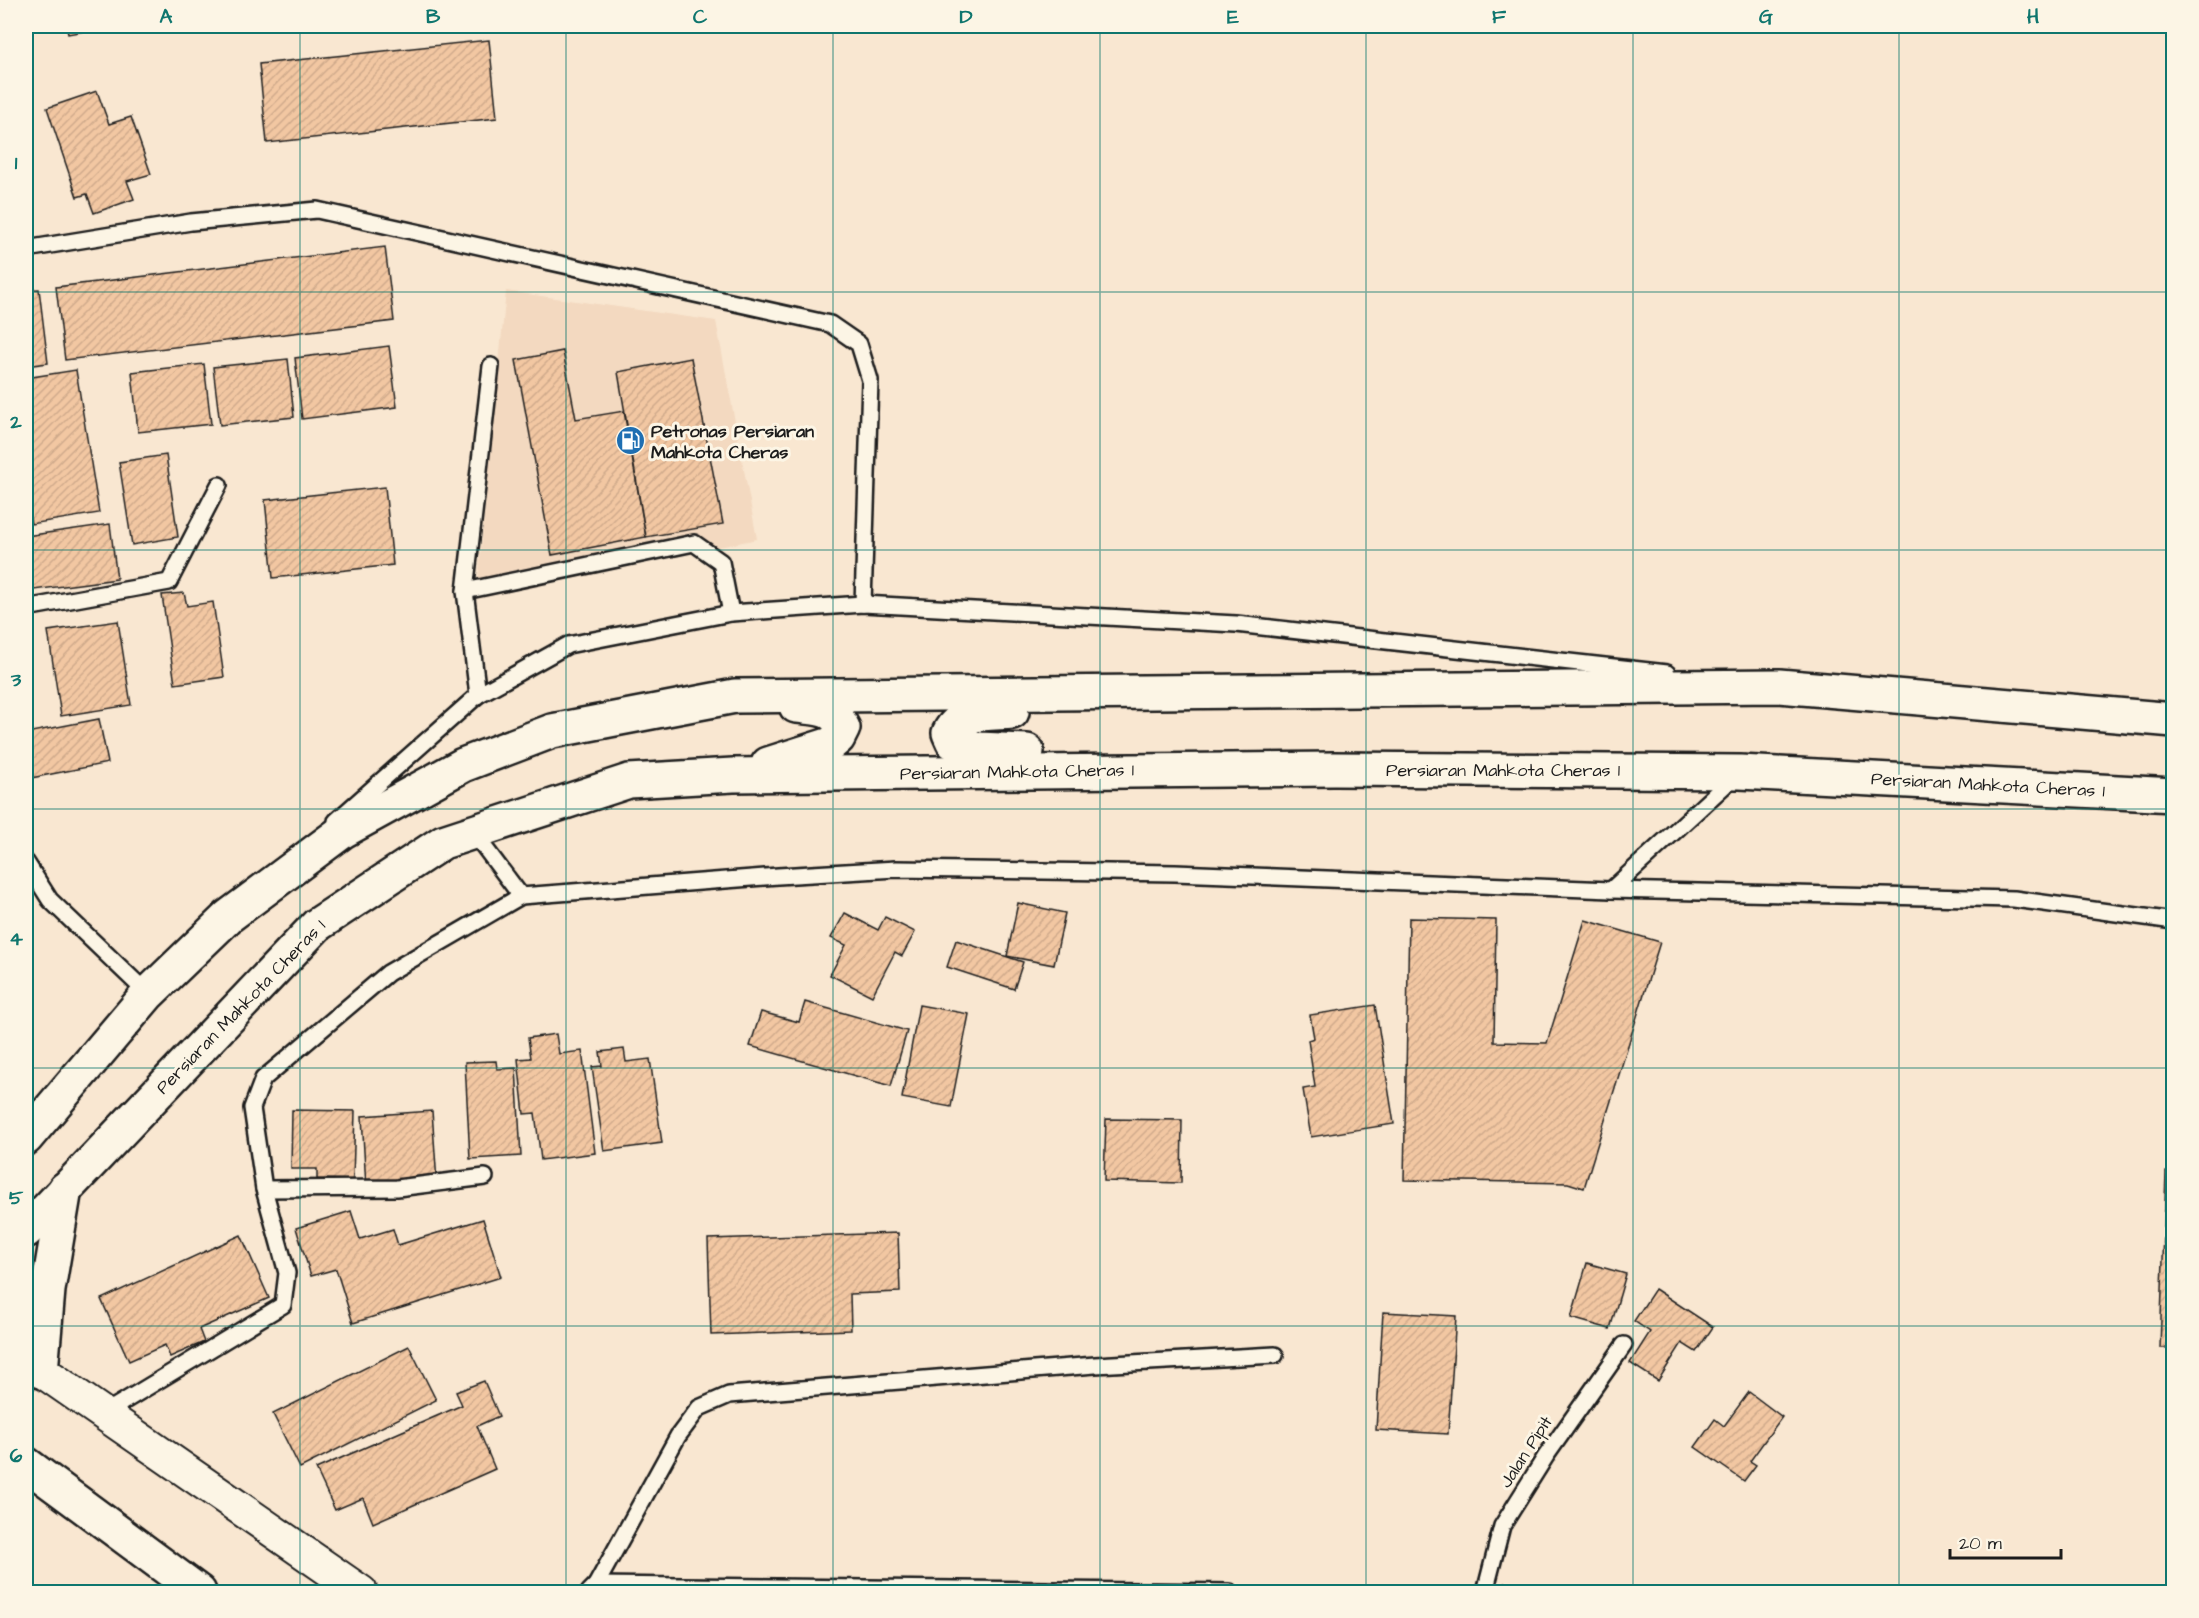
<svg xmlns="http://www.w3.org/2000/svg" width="2199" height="1618" viewBox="0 0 2199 1618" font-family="'Architects Daughter',sans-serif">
<defs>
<pattern id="building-hatch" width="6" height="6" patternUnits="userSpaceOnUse" patternTransform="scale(1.5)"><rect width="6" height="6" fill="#f2c7a2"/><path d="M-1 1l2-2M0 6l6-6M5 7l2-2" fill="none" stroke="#cfaa8b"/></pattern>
</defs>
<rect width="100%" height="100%" fill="#f9e7d1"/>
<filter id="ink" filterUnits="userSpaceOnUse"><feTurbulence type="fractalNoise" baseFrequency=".0167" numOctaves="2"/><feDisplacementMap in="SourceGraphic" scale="12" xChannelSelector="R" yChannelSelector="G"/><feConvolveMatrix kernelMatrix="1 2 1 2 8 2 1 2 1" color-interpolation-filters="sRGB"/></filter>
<g filter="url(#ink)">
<path fill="#f3d9c0" d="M506,291L716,321L757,539L476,599Z"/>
<g fill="url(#building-hatch)" stroke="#1c1c1c" stroke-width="1.5">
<path d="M66,26H113L68,34Z"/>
<path d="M489,40L497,118L267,143L259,64Z"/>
<path d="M97,91L109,124L131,117L151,174L127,181L134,199L94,213L87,194L77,197L47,108Z"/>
<path d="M385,247L394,321L65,360L56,287Z"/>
<path d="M39,289L48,363L26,366V290Z"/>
<path d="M389,346L397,407L302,419L295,358Z"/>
<path d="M563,351L576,419L624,411L646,537L552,555L516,360Z"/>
<path d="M691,358L723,524L646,537L618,372Z"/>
<path d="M288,359L294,417L220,425L213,367Z"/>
<path d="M204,364L211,424L138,432L132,372Z"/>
<path d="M76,370L99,513L31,524L26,491V378Z"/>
<path d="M166,455L178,537L132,545L119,462Z"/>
<path d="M385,487L393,565L273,578L265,500Z"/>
<path d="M110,524L117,579L26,591V536Z"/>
<path d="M184,593L187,606L213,602L224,677L175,684L162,595Z"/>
<path d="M118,621L131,705L61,716L48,631Z"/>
<path d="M99,719L108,763L26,779V733Z"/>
<path d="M1018,903L1065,913L1054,965L1007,956Z"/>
<path d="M845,913L878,930L885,917L915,932L902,956L895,952L872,996L830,975L846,945L831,938Z"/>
<path d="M1409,918L1496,920L1494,1042L1547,1043L1585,920L1660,942L1584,1188L1568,1183L1404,1180Z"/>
<path d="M956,940L1023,962L1014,989L947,967Z"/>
<path d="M805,1002L907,1031L891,1086L750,1046L761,1012L799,1022Z"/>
<path d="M919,1005L969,1014L951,1107L902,1098Z"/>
<path d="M1375,1005L1394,1124L1311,1137L1303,1089L1315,1087L1308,1040L1314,1038L1310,1015Z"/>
<path d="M556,1034L559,1054L582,1051L595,1153L541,1160L535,1113L524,1114L518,1059L531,1058L528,1038Z"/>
<path d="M624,1049L626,1062L650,1059L662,1143L604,1151L592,1067L602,1066L600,1052Z"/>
<path d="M496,1061L497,1069L516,1068L521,1156L470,1159L465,1062Z"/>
<path d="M292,1110L355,1111L353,1180L317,1179V1169H291Z"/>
<path d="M432,1111L437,1182L366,1187L362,1116Z"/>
<path d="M1106,1119L1182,1120L1181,1183L1104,1181Z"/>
<path d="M2166,1172L2174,1173V1348H2160Z"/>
<path d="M351,1211L360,1239L393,1229L398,1245L483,1219L501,1277L353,1323L336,1269L311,1276L296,1228Z"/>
<path d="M898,1233L900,1292L850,1294L851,1330L711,1335L708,1239Z"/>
<path d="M241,1235L269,1298L199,1329L204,1342L170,1357L165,1345L129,1361L101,1299Z"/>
<path d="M1587,1263L1626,1274L1610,1329L1571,1318Z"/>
<path d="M1655,1289L1713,1327L1696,1352L1682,1343L1658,1381L1630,1363L1650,1332L1634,1321Z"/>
<path d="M1383,1312L1456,1316L1448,1434L1376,1430Z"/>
<path d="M409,1346L436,1400L300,1468L273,1414Z"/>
<path d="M484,1381L499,1416L477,1426L495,1469L373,1523L363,1498L335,1510L316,1469L462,1405L456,1392Z"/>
<path d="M1749,1392L1782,1417L1750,1461L1756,1465L1744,1481L1695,1447L1715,1419L1724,1426Z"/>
<path d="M1505,1583L1545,1592H1503Z"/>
</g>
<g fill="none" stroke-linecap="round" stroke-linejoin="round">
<defs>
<g id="lane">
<path d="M26,249L191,222L317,210L830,324L859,344L870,380L863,604"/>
<path d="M465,591L694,543L721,562L731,613"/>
<path d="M26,608L169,582L219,485"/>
<path d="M478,695L465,591L491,366"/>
<path d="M336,821L478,695L568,645L731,613L863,604L1236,624L1667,673"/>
<path d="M473,832L521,896"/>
<path d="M26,862L50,900L148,994"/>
<path d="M1611,890L1735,776"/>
<path d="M264,1189L397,1188L485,1177"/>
<path d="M103,1414L283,1305L287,1273L264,1189L252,1108L263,1079L388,973L521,896L778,876L896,869L1175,873L1611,890L2014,899L2174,921"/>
<path d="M596,1585L1230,1592"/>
<path d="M589,1592L596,1585L678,1436L699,1408L729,1395L1095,1365L1275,1355"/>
<path d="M1485,1592L1502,1526L1546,1456L1624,1345"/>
</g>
<path id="street" d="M26,1360L361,1592"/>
<g id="secondary">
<path d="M1012,712C991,714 960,710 949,733L953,742L978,749L1027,751"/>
<path d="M768,764L831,744L838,738L843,728C833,706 817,709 796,706"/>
<path d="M26,1138L148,994L229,916L343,831L463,765L552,731L735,696L1779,686L2174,720"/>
<path d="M26,1231L317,925L443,842L629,781L733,775L1334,769L1740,772L2174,795"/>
<path d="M41,1371L48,1290L65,1189"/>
</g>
<path id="highway" d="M26,1464L199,1592"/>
</defs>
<use href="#lane" stroke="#1c1c1c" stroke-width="20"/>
<use href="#street" stroke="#1c1c1c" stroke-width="36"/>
<use href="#secondary" stroke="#1c1c1c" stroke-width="38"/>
<use href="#highway" stroke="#1c1c1c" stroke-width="38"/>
<use href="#lane" stroke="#fcf5e5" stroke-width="15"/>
<use href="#street" stroke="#fcf5e5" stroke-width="32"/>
<use href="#secondary" stroke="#fcf5e5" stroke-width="33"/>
<use href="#highway" stroke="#fcf5e5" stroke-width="33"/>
</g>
</g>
<path fill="none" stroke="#0f766e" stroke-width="1.5" stroke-opacity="0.55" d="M300,26V1592M566,26V1592M833,26V1592M1100,26V1592M1366,26V1592M1633,26V1592M1899,26V1592M26,292H2174M26,550H2174M26,809H2174M26,1068H2174M26,1326H2174"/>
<defs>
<symbol id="fuel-disc" viewBox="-11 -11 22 22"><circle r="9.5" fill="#1f6fb2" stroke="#fcf5e5"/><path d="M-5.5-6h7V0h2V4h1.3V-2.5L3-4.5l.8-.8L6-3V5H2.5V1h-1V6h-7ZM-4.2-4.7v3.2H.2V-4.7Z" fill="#fff"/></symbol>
</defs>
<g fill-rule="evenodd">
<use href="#fuel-disc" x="614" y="424" width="33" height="33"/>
</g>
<g text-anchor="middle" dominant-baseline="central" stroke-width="6" stroke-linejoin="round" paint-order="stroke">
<g font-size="18" font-weight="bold" fill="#1c1c1c" stroke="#fcf5e5" text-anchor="start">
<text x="651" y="431">Petronas Persiaran<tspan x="651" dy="21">Mahkota Cheras</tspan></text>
</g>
<g font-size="18" fill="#1c1c1c" stroke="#fcf5e5">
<text x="1503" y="770">Persiaran Mahkota Cheras 1</text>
<text transform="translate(1017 772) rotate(-1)">Persiaran Mahkota Cheras 1</text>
<text transform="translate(1988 785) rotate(3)">Persiaran Mahkota Cheras 1</text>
<text transform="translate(241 1007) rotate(-46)">Persiaran Mahkota Cheras 1</text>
<text transform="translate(1526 1452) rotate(-57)">Jalan Pipit</text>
</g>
</g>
<rect width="2199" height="1618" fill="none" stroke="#fcf5e5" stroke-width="66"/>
<path d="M1950 1549v9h111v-9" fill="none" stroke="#1c1c1c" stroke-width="3"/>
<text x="1959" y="1549" font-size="18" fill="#1c1c1c" stroke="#fcf5e5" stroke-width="4.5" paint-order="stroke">20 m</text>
<rect x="33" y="33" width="2133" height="1552" fill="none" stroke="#0f766e" stroke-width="2"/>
<g font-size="20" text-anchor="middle" font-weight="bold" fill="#0f766e">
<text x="166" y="23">A</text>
<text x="433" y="23">B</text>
<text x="700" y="23">C</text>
<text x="966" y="23">D</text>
<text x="1233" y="23">E</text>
<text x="1499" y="23">F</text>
<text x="1766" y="23">G</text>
<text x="2033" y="23">H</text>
<text x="16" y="169">1</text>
<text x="16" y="428">2</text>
<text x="16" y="686">3</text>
<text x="16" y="945">4</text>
<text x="16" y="1204">5</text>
<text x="16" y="1462">6</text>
</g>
</svg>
